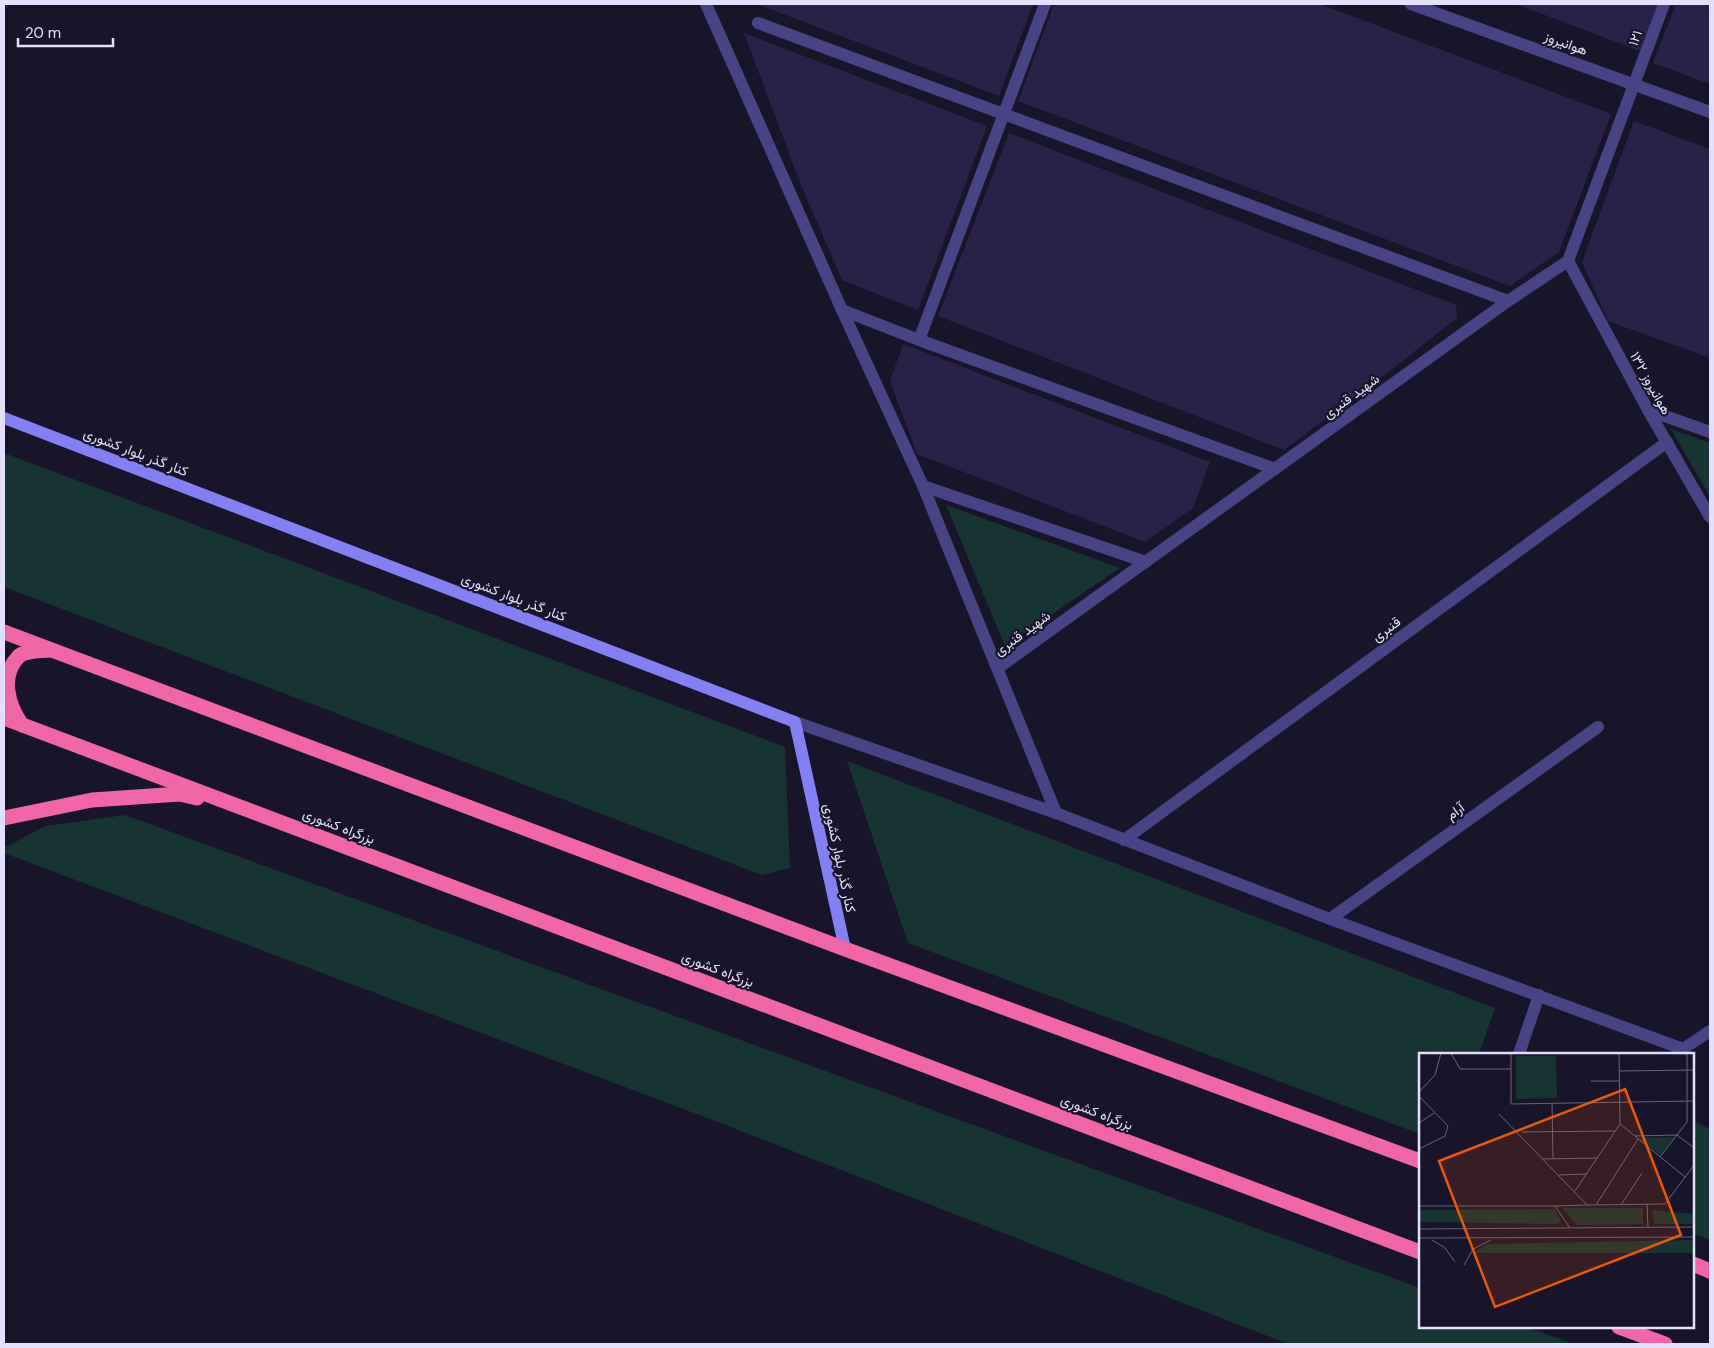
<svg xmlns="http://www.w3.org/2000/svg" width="1714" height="1348" viewBox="0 0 1714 1348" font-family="'DM Sans',Vazirmatn,sans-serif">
<rect width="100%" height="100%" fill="#181429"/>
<g fill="#173332">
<path d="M1671,429L1710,443V497Z"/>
<path d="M4,453L785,747L790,868L762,875L4,587Z"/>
<path d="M946,505L1120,568L1005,646Z"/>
<path d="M847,761L1495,1008L1479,1054H1420V1134L908,943Z"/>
<path d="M125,815L1420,1288V1327H1526L1574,1344H1288L723,1124L4,853V848L45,826Z"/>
<path d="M1693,1120L1710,1129V1240L1693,1233Z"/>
</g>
<g fill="#2a2149">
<path d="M757,4H1033L999,96Z"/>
<path d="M1054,4H1320L1611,114L1559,252L1510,286L1018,101Z"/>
<path d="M1516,4H1658L1640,51Z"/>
<path d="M1676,4H1710V84L1653,63Z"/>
<path d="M744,33L987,126L918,310L842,280L801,185Z"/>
<path d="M1634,121L1710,149V358L1608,321L1582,262Z"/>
<path d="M1009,133L1456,305L1457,318L1378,380L1284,450L938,316Z"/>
<path d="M903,344L1210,462L1193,508L1145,542L917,454L890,381Z"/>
</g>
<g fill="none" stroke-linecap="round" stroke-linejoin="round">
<g stroke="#474384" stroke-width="12">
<path d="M706,4L842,310L923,486L1056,813L1330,919L1683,1049L1710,1031"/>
<path d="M1411,4L1710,112"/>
<path d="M758,23L1508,301"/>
<path d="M1568,261L1648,410L1710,517"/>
<path d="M842,310L919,340L1275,469"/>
<path d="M919,340L1045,4"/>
<path d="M1648,410L1710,432"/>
<path d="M923,486L1146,562"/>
<path d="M998,668L1508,301L1568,261L1664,4"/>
<path d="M795,722L1056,813"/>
<path d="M1124,840L1667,442"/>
<path d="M1330,919L1598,727"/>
<path d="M1519,1054L1539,995"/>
</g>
<path stroke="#847ff3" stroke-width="12" d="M4,418L795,722L845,949"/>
<g stroke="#f066a6" stroke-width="15">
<path d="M4,632L845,949L1420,1161"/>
<path d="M4,718L1420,1252"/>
<path d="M22,725C7,704 0,675 19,656C27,650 39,651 49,650"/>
<path d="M4,818L92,800L180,794L197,798"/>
<path d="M1693,1264L1710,1271"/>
<path d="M1619,1327L1665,1344"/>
</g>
</g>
<g text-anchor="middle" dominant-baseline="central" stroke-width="4.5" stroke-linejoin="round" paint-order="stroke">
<g font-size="14" fill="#e3dffc" stroke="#181429">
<text transform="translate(1635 38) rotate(-69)">۱۲۱</text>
<text transform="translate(1566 43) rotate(20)">هوانیروز</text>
<text transform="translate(1651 383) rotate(61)">هوانیروز ۱۳۲</text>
<text transform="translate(1351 396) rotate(-36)">شهید قنبری</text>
<text transform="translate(136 452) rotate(21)">کنار گذر بلوار کشوری</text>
<text transform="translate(514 597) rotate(21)">کنار گذر بلوار کشوری</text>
<text transform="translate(1386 629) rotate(-36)">قنبری</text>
<text transform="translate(1022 633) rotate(-36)">شهید قنبری</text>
<text transform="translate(1455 811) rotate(-36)">آرام</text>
<text transform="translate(339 826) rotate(21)">بزرگراه کشوری</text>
<text transform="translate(840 858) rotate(78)">کنار گذر بلوار کشوری</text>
<text transform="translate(718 969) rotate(21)">بزرگراه کشوری</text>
<text transform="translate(1097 1112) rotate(21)">بزرگراه کشوری</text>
</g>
</g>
<g transform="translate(1419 1053)">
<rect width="275" height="275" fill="#181429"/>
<path d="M97,3H137L138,45L97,46ZM256,84L241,102L219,85ZM143,155H224V171L158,172ZM136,156L142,169L139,171L0,169V157ZM234,157L275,161V171H235ZM275,187V200H55L68,191Z" fill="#173332"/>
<path fill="none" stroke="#69657d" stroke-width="1" d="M32,0L41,16H92M92,0V51L275,48M134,0H172M200,18L275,17M172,28H200M0,39L16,22L22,0M0,43L29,73L26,83L0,96M133,50L134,106M80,61L168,152L246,151L275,112M0,70L15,60M201,71L266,124M103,79L196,78M216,83L258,82L275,95M241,104L268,69V0M124,106L178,105M140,122L167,121M156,138L201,71L200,0M228,151L229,174M177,152L219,86M202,152L223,120M0,153H136L151,175M136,153L168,152M0,176L275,174M0,185L275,184M13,187L26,195L36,209M45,212L54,196L72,187"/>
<path fill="#e8590c" fill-opacity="0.15" stroke="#e8590c" stroke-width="2.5" d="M206,36L262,182L76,254L20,108Z"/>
<rect width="275" height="275" fill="none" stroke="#e3dffc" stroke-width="2.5"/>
</g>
<rect width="1714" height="1348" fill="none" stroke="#e3dffc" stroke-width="10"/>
<path d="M18 38v8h95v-8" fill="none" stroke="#e3dffc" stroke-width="2.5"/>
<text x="25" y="38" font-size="15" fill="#e3dffc" stroke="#181429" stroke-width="4" paint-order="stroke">20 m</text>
</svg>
